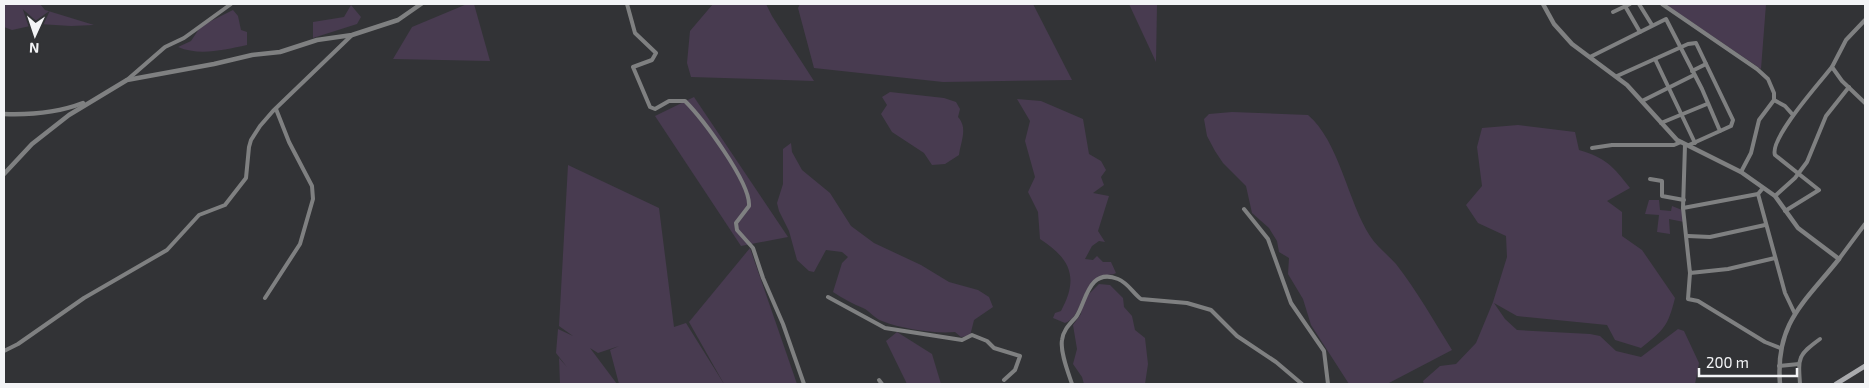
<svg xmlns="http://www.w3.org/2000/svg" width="1869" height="388" viewBox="0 0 1869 388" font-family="'Exo 2',sans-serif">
<rect width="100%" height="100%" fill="#323336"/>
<g fill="#483b50">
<path d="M4,4H40L45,10L94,25L71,26L39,24L12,30L4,27Z"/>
<path d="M467,4H474L490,61L393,59L412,27Z"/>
<path d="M713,4H766L772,16L814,81L691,77L687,63L690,31Z"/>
<path d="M800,4H1033L1072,80L943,82L814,68L798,8Z"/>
<path d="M1129,4H1157L1156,62Z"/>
<path d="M1665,4H1766L1761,69Z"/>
<path d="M351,5L361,17L357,24L313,38V22L344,17Z"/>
<path d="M233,10L238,16L241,30L247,32V45C224,50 199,56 178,47L191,41L201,26Z"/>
<path d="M890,92L944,98L956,102L960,109L958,117C968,128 961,141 959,155L945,164L932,165L924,153L892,132L881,114L887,105L882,97Z"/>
<path d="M694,97L788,237L741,246L655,116Z"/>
<path d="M1017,99L1041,101L1083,119L1089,154L1101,161L1106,170L1101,177L1104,185L1093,193L1109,196L1098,231L1105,242L1099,241L1092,246L1085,259L1093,260L1097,256L1103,262H1111L1116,273C1111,276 1103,274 1097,278C1080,290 1082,317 1065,323L1053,318L1055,313L1061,311C1079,278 1071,259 1040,239L1038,212L1028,192L1035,177L1025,141L1030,121Z"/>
<path d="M1232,112L1308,115C1339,141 1348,202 1370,236C1377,247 1388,255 1396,264C1417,291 1434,321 1452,350L1387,384H1349L1311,325L1303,299L1288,274L1289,258L1279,252L1277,241L1269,228L1252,213L1246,186L1223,163L1215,151L1207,136L1204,119L1209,114Z"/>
<path d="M1518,125L1575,132L1579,150C1606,158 1613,166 1630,188L1607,201L1622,212V236L1642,250L1675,298C1668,326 1664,330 1641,348L1615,340L1607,325L1517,316L1494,303L1505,319L1517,330L1590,334L1600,336L1616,351L1641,357L1678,329L1684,331L1699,363L1695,384H1424L1423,381L1440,366L1456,364L1476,343L1493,302L1507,257L1506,236L1478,223L1466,205L1482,186L1477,147L1482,128Z"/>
<path d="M791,143L792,152L802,170L830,193L851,226L874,243L921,265L949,282L978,290L989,297L993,307L974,320L970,336L961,337L955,332C935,334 902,329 882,321C875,319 870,311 863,308C853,304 842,298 833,292L842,263L848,257L842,252L826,250L814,272L809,271L797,260L789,231L779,211L777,203L783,184V149Z"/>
<path d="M568,165L659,208L674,327L686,323L724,384H619L610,350L619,346L598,353L590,348L617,384H560L559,358L567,367L556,353L558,329L573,336L559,326Z"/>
<path d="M1649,200H1659L1660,210L1671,211L1672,206L1682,210L1684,222L1669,219L1670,234L1657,232L1659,215L1645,214Z"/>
<path d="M750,248L797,384H724L689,322Z"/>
<path d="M1099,284L1110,285L1123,298L1124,307L1132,316L1135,330L1145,338L1148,364L1145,384H1084L1082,377L1073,364L1077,349L1073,325L1081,314L1082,301Z"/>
<path d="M897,332L932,354L941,384H907L886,341Z"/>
</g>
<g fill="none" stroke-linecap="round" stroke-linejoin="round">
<g stroke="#7f8081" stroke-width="4">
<path d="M627,4L635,33L656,53L652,60L633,67L650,107L655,109L669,101H685C702,118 751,183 749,206L736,223L737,230L753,248L763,278L783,324L804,384"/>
<path d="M1639,4L1652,25"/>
<path d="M1662,4L1757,69L1768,79L1774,93V100L1759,120L1751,153L1741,172"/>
<path d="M1625,6L1640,32"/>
<path d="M1613,12L1630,4"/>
<path d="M1865,20L1846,40L1832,67L1842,81L1865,103"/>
<path d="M1590,57L1666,19L1702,89L1720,131L1689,145"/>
<path d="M1655,59L1695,143"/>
<path d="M1692,71L1706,64"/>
<path d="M1617,76L1688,44L1696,43L1733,120L1731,126L1720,131"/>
<path d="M127,80L165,47L184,38L231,4"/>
<path d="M1774,100L1785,106L1793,115"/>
<path d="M1642,101L1694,75"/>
<path d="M1661,123L1707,104"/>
<path d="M1685,145L1683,208L1690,273L1728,269L1775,258"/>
<path d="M1592,148L1612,145H1674L1681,142"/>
<path d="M1650,179L1662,181V196L1684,200"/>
<path d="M1758,194L1785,293L1795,314"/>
<path d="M1775,196L1795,178L1807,162L1826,116L1849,87"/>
<path d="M1683,208L1758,194L1763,188"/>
<path d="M1244,209L1268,239L1291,303L1324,351L1328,384"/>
<path d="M1785,211L1819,190L1775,155C1769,139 1820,82 1832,67"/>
<path d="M1688,236L1710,237L1765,225"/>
<path d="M1839,259L1865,224"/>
<path d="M1690,273L1688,299L1698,301L1765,342L1780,348"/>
<path d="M828,297L885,328L962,340L972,335L987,341L994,348L1020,356L1015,370L1004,380"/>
<path d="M265,298L300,244L313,199L312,186L289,142L276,109"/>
<path d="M4,351L18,344L84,298L167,250L199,215L225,205L246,178L249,147L251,140L260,126L273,111L352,35"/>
<path d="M1779,366L1799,364"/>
<path d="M879,380L882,384"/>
<path d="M1072,384C1068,372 1060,352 1062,340C1063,330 1070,324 1076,317C1086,303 1088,267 1118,279C1128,283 1133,293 1141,299L1187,303L1211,310L1237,336L1276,362L1302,384"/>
<path d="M1800,384C1798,357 1798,355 1820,339"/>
</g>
<g stroke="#7f8081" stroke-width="4.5">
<path d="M1543,4L1554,24L1572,44L1627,85L1677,140L1741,172L1775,196L1798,228L1839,259C1804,303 1775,323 1780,384"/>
<path d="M4,114C32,115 57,113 83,103"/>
<path d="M4,174L32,144L69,115L127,80L214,64L252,55L280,52L317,40L352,35L398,20L421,4"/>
</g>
<path stroke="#aaabae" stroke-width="5" d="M1836,384L1865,366"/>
</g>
<rect width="1869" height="388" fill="none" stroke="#f3f4f6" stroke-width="10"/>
<g transform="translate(35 35) rotate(183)" stroke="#323336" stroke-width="4" paint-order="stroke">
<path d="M0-4L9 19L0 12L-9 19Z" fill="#f3f4f6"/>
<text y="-8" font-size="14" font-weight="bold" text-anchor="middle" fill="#f3f4f6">N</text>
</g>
<path d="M1699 368v8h98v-8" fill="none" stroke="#f3f4f6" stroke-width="2.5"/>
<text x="1706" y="368" font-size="15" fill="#f3f4f6" stroke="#323336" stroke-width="4" paint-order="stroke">200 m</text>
</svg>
